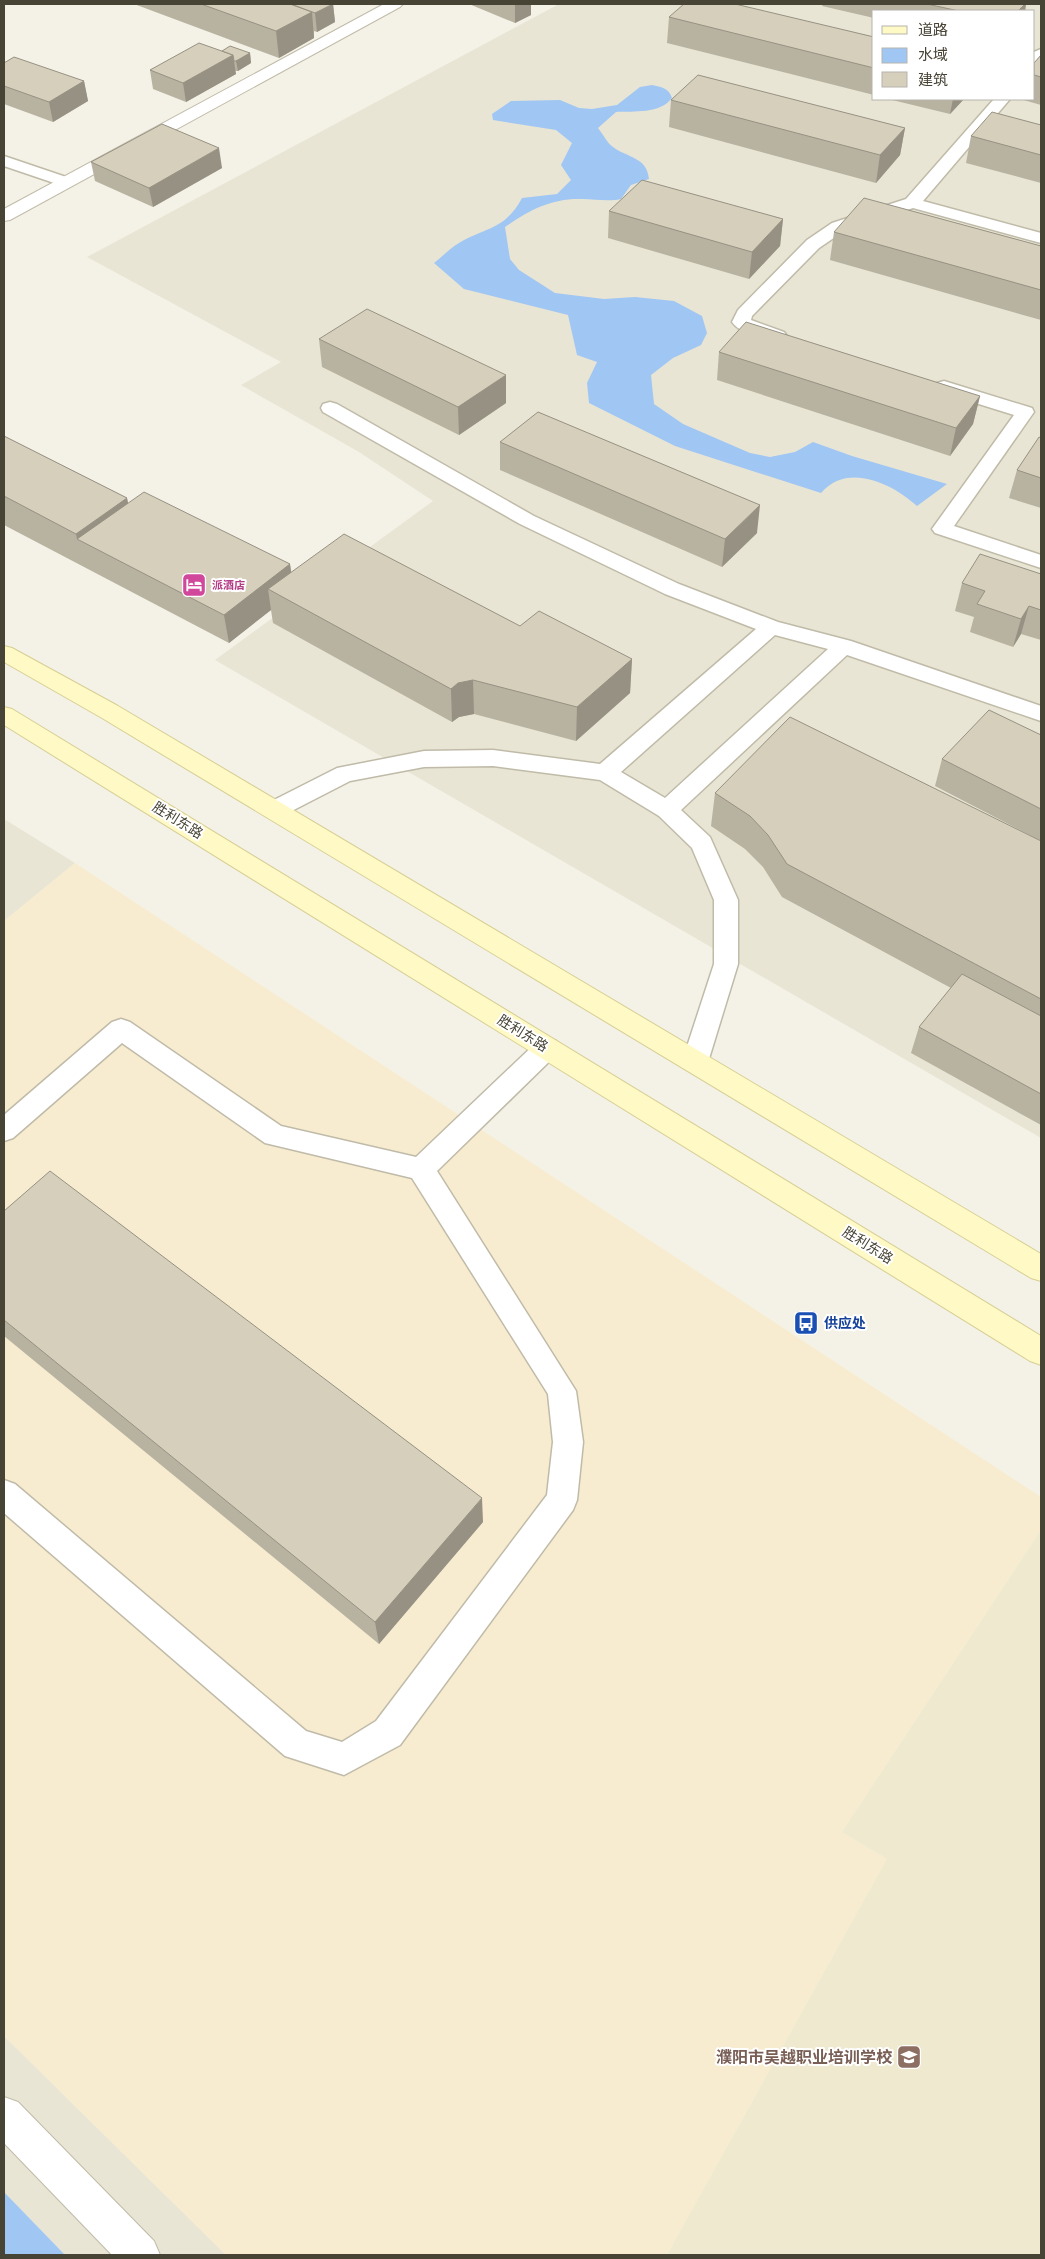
<svg xmlns="http://www.w3.org/2000/svg" width="1045" height="2259" viewBox="0 0 1045 2259" font-family="'DM Sans','Noto Sans SC',sans-serif">
<rect width="100%" height="100%" fill="#f4f2e6"/>
<g fill="#e8e5d4" fill-rule="evenodd">
<path d="M559,4H1041V1138L215,660L433,501L359,452L241,385L281,362L87,257ZM874,11H1034V99H874Z"/>
<path d="M4,819L75,863L4,921Z"/>
<path d="M4,2036L226,2255H65L4,2192Z"/>
</g>
<path fill="#f7ecd0" d="M75,863L1041,1497V1530L842,1832L887,1859L667,2255H226L4,2036V921Z"/>
<path fill="#eee9cf" d="M1041,1530V2255H667L887,1859L842,1832Z"/>
<g fill="#a0c6f4">
<path d="M652,85C661,87 669,88 672,98C660,114 634,111 616,112L598,128C603,134 607,143 613,147C628,158 647,157 649,179L631,185L621,199C607,202 596,199 582,199C552,198 529,210 505,227L510,259L519,270L555,293L604,299L635,297L674,301L702,316L707,333L701,345L673,358L651,375L654,404L683,424L750,453L770,457L795,452L813,442L852,456L947,484L917,506C892,483 847,462 821,493L675,446L589,403L587,383L597,362L577,355L568,315L464,289L434,263C442,257 450,248 459,243C486,227 505,230 522,198L557,194L571,180L561,165L572,143L556,130L493,120L492,114L511,101L560,100L579,108L592,109L617,105L640,87Z"/>
<path d="M4,2192L65,2255H4Z"/>
</g>
<g fill="none" stroke-linecap="round" stroke-linejoin="round">
<defs>
<g id="lane">
<path d="M1041,49V63L1034,66V52Z"/>
<path d="M994,99H1010L923,201L1041,233V243L913,208L844,231L819,248L752,316L751,320L784,332L787,336L784,340C771,343 740,334 732,322L738,310L807,240L832,223L906,199Z"/>
<path d="M4,156L72,179L74,182L72,185L66,187L4,166Z"/>
<path d="M944,381L1032,408L1034,412L954,526L1041,555V568L935,533L932,529L1014,415L937,391L935,387L937,383Z"/>
<path d="M330,402L337,404L534,516L679,584L778,622L851,641L1041,706V721L847,655L681,810L710,837L738,900V964L708,1062L704,1069L695,1072L686,1069L682,1062L714,964V900L692,848L659,816L600,780L493,766L424,767L350,781L282,816L274,818L266,816L263,810L266,804L337,768L424,751L493,750L600,764L756,629L665,594L520,524L323,412L321,408L323,404ZM775,635L828,649L665,798L621,772Z"/>
<path d="M121,1019L130,1022L281,1126L416,1157L538,1041L547,1038L556,1041L560,1048L556,1055L437,1171L576,1391L583,1442L577,1500L573,1510L400,1745L344,1775L285,1756L4,1513V1480L15,1484L306,1731L342,1742L376,1721L547,1495L553,1442L548,1394L412,1178L265,1143L122,1043L13,1138L4,1141V1115L112,1022Z"/>
</g>
<g id="street">
<path d="M384,4H403L400,7L10,220L4,221V209Z"/>
<path d="M4,2097L18,2102L154,2241L160,2255H112L4,2143Z"/>
</g>
<g id="secondary">
<path d="M4,646L12,648L118,706L1041,1254V1281L1031,1278L102,718L4,662Z"/>
<path d="M4,707L12,709L1041,1336V1365L1030,1361L4,725Z"/>
</g>
</defs>
<use href="#lane" stroke="#c0bba8" stroke-width="3"/>
<use href="#street" stroke="#c0bba8" stroke-width="2"/>
<use href="#secondary" stroke="#d6ce94" stroke-width="2"/>
<use href="#lane" fill="#fff" fill-rule="evenodd"/>
<use href="#street" fill="#fff" fill-rule="evenodd"/>
<use href="#secondary" fill="#fff9c5" fill-rule="evenodd"/>
</g>
<g fill="#b8b2a1">
<path d="M134,4H333L335,22L317,32L314,31V38L279,58Z"/>
<path d="M469,4H531V15L515,23Z"/>
<path d="M823,4H1026L1025,11H874V18L822,6Z"/>
<path d="M669,17L874,37V95L667,43Z"/>
<path d="M222,51L250,53L251,63L238,71H235L236,74L186,102L153,89L150,70Z"/>
<path d="M1041,55V105L1020,99H1034V63Z"/>
<path d="M4,63L84,81L88,101L53,122L4,104Z"/>
<path d="M888,99H964L950,114Z"/>
<path d="M671,100L905,128L900,155L876,183L669,127Z"/>
<path d="M1041,125V183L966,163L971,136Z"/>
<path d="M91,162L222,168L153,207L95,181Z"/>
<path d="M609,211L783,219L780,246L749,279L608,238Z"/>
<path d="M834,232L1041,246V320L830,260Z"/>
<path d="M319,339L506,403L459,435L322,367Z"/>
<path d="M719,352L980,396L973,424L950,456L717,380Z"/>
<path d="M4,436L127,498L128,504L290,564L291,572L520,626L632,659L630,693L576,741L474,714L459,717L452,722L273,623L271,610L229,643L4,525Z"/>
<path d="M1041,438V508L1009,498L1017,470Z"/>
<path d="M500,442L757,533L722,567L500,470Z"/>
<path d="M1041,574V640L1021,634L1013,647L970,632L974,617L955,611L962,583Z"/>
<path d="M1041,735V841L935,786L942,759Z"/>
<path d="M715,793L1041,841V1125L911,1053L919,1027L951,988L782,897L763,867L745,849L711,826Z"/>
<path d="M4,1211L483,1522L379,1644L4,1336Z"/>
</g>
<g fill="#969183">
<path d="M333,4L335,22L317,32L315,13Z"/>
<path d="M515,4H531V15L515,23Z"/>
<path d="M1025,4H1026L1025,11H1018Z"/>
<path d="M312,12L314,38L279,58L276,31Z"/>
<path d="M250,53L251,63L238,71L236,61Z"/>
<path d="M233,55L236,74L186,102L183,83Z"/>
<path d="M84,81L88,101L53,122L49,102Z"/>
<path d="M953,99H964L950,114Z"/>
<path d="M905,128L900,155L876,183L880,155Z"/>
<path d="M219,148L222,168L153,207L149,188Z"/>
<path d="M783,219L780,246L749,279L752,252Z"/>
<path d="M506,375V403L459,435L458,407Z"/>
<path d="M980,396L973,424L950,456L956,428Z"/>
<path d="M127,498L134,532L77,539L76,534Z"/>
<path d="M760,505L757,533L722,567L725,539Z"/>
<path d="M290,564L294,592L268,589L271,610L229,643L224,615Z"/>
<path d="M1029,606L1021,634L1013,647L1021,619Z"/>
<path d="M632,659L630,693L576,741L577,707Z"/>
<path d="M473,680L474,714L459,717L452,722L451,689L458,683Z"/>
<path d="M482,1498L483,1522L379,1644L375,1622Z"/>
</g>
<g fill="#d6cfbb" stroke="#969183">
<path d="M201,4H290L312,12L276,31Z"/>
<path d="M291,4H333L315,13Z"/>
<path d="M684,4H735L874,37V68L669,17Z"/>
<path d="M927,4H1025L1018,11H959Z"/>
<path d="M199,43L233,55L183,83L150,70Z"/>
<path d="M230,46L250,53L236,61H234L233,55L222,51Z"/>
<path d="M1041,55V77L1034,75V63Z"/>
<path d="M14,57L84,81L49,102L4,86V63Z"/>
<path d="M698,75L905,128L880,155L671,100Z"/>
<path d="M992,112L1041,125V155L971,136Z"/>
<path d="M162,124L219,148L149,188L91,162Z"/>
<path d="M642,180L783,219L752,252L609,211Z"/>
<path d="M864,198L1041,246V290L834,232Z"/>
<path d="M367,309L506,375L458,407L319,339Z"/>
<path d="M746,322L980,396L956,428L719,352Z"/>
<path d="M538,412L760,505L725,539L500,442Z"/>
<path d="M4,436L127,498L76,534L4,496Z"/>
<path d="M1039,437L1041,438V478L1017,470Z"/>
<path d="M144,492L290,564L224,615L77,539Z"/>
<path d="M344,534L520,626L539,611L632,659L577,707L473,680L458,683L451,689L268,589Z"/>
<path d="M980,554L1041,574V610L1029,606L1021,619L977,604L985,591L962,583Z"/>
<path d="M989,710L1041,735V809L942,759Z"/>
<path d="M790,717L1041,841V999L787,864L768,835L750,816L715,793Z"/>
<path d="M962,974L1041,1016V1094L919,1027Z"/>
<path d="M50,1171L482,1498L375,1622L4,1320V1211Z"/>
</g>
<defs>
<symbol id="hotel-square" viewBox="-11 -11 22 22"><rect x="-9" y="-9" width="18" height="18" rx="4" fill="#d1479c" stroke="#fff"/><path d="M-6-4.5h1.5V1H6V5H4.5V3h-9V5H-6ZM-4 0a1.8 1.8 0 1 1 3.6 0ZM.5 0V-2.5h3Q6-2.5 6 0Z" fill="#fff"/></symbol>
<symbol id="bus-square" viewBox="-11 -11 22 22"><rect x="-9" y="-9" width="18" height="18" rx="4" fill="#1a4fb4" stroke="#fff"/><path d="M-5-6H5V4H4V6H2V4H-2V6H-4V4H-5ZM-3.5-4V0h7V-4ZM-3.5 1.2v1.5H-2V1.2ZM2 1.2v1.5H3.5V1.2Z" fill="#fff"/></symbol>
<symbol id="university-square" viewBox="-11 -11 22 22"><rect x="-9" y="-9" width="18" height="18" rx="4" fill="#8d6e63" stroke="#fff"/><path d="M0-5L7-2L0 1L-7-2ZM-4 1L0 2.5L4 1V4Q0 6-4 4Z" fill="#fff"/></symbol>
</defs>
<g fill-rule="evenodd">
<use href="#hotel-square" x="180" y="571" width="28" height="28"/>
<use href="#bus-square" x="792" y="1309" width="28" height="28"/>
<use href="#university-square" x="895" y="2043" width="28" height="28"/>
</g>
<g text-anchor="middle" dominant-baseline="central" stroke-width="4" stroke-linejoin="round" paint-order="stroke">
<g font-size="11" font-weight="bold" fill="#b23c85" stroke="#fff" text-anchor="start">
<text x="212" y="585">派酒店</text>
</g>
<g font-size="14" fill="#474335" stroke="#fff">
<text transform="translate(178 820) rotate(32)">胜利东路</text>
<text transform="translate(523 1033) rotate(32)">胜利东路</text>
<text transform="translate(868 1245) rotate(32)">胜利东路</text>
</g>
<g font-size="14" font-weight="bold" fill="#164399" stroke="#fff" text-anchor="start">
<text x="824" y="1323">供应处</text>
</g>
<g font-size="16" font-weight="bold" fill="#785e54" stroke="#fff" text-anchor="end">
<text x="892" y="2057">濮阳市吴越职业培训学校</text>
</g>
</g>
<rect width="1045" height="2259" fill="none" stroke="#474335" stroke-width="10"/>
<rect x="872" y="10" width="162" height="90" fill="#ffffff" stroke="#b5b4ae"/>
<rect x="882" y="26" width="25" height="8" fill="#fff9c5" stroke="#b5b4ae"/>
<text x="918" y="35" font-size="15" fill="#474335">道路</text>
<rect x="882" y="48" width="25" height="15" fill="#a0c6f4" stroke="#b5b4ae"/>
<text x="918" y="60" font-size="15" fill="#474335">水域</text>
<rect x="882" y="72" width="25" height="15" fill="#d6cfbb" stroke="#b5b4ae"/>
<text x="918" y="85" font-size="15" fill="#474335">建筑</text>
</svg>
